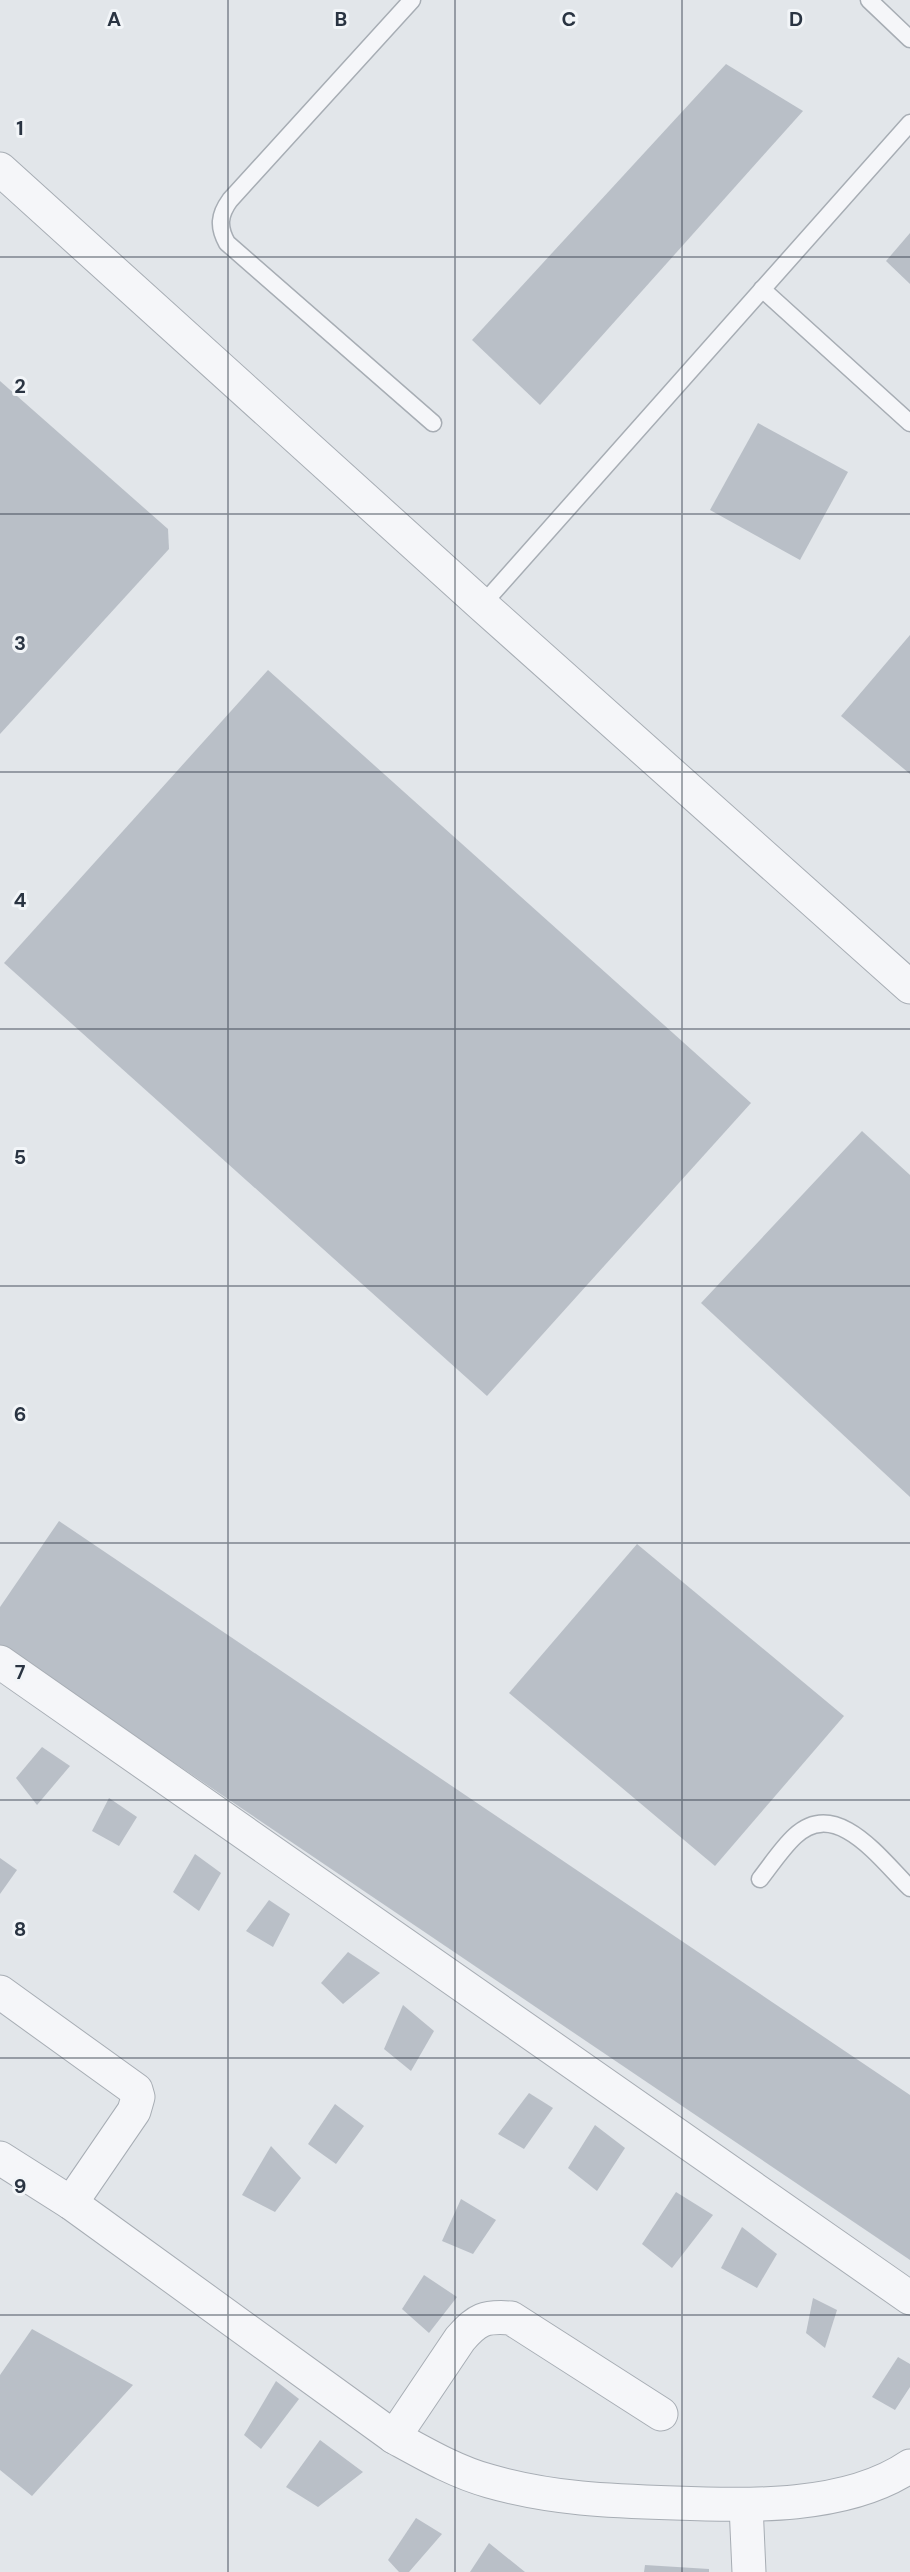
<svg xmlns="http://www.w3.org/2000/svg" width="910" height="2572" viewBox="0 0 910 2572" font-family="'DM Sans',sans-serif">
<rect width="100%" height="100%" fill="#e2e6ea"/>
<g fill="#b9bfc7">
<path d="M726,64L803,111L540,405L472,340Z"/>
<path d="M910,233V284L886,261Z"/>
<path d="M0,381L168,529L169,549L0,734Z"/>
<path d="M758,423L848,472L800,560L710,510Z"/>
<path d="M910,635V774L841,716Z"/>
<path d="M268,670L751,1103L487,1396L4,963Z"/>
<path d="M862,1131L910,1175V1497L701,1303Z"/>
<path d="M59,1521L910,2095V2260L0,1645V1607Z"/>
<path d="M637,1544L844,1716L715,1866L509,1693Z"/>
<path d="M42,1747L70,1766L37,1805L16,1778Z"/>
<path d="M109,1798L137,1817L119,1846L92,1831Z"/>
<path d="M195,1854L221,1873L199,1911L173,1892Z"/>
<path d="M0,1858L17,1870L0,1894Z"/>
<path d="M269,1900L290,1914L273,1947L246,1931Z"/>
<path d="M348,1952L380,1973L343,2004L321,1983Z"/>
<path d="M403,2005L434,2031L411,2071L384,2049Z"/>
<path d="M529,2093L553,2108L524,2149L498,2134Z"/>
<path d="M335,2104L364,2126L336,2164L308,2144Z"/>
<path d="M595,2125L625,2148L597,2191L568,2168Z"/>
<path d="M271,2146L301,2178L275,2212L242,2195Z"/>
<path d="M676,2192L713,2215L672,2268L642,2244Z"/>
<path d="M461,2199L496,2220L473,2254L442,2241Z"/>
<path d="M742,2227L777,2254L757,2288L721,2268Z"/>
<path d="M424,2275L457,2297L429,2333L402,2309Z"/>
<path d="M813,2298L837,2310L825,2348L806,2333Z"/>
<path d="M32,2329L133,2385L32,2496L0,2470V2375Z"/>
<path d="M898,2357L910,2364V2387L895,2410L872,2397Z"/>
<path d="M276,2381L299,2399L261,2449L244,2435Z"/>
<path d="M320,2440L363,2472L318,2507L286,2487Z"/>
<path d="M416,2518L442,2534L409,2572H399L388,2560Z"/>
<path d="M489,2543L525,2572H470Z"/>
<path d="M645,2565L709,2569V2572H644Z"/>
</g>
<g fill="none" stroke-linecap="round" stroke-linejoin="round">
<defs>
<g id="service">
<path d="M412,0L230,200C219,215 218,227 227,243L433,423"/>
<path d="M869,0L910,39"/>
<path d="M762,289L910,423"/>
<path d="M482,605L910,123"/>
<path d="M760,1879C771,1865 782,1848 795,1836C837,1797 881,1860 910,1888"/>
</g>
<g id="minor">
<path d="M0,169L482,605L910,987"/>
<path d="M0,1662L910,2298"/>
<path d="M0,1992L136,2090L138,2097L134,2111L71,2203"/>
<path d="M0,2158L71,2203L394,2437C425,2454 456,2472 489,2481C552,2499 610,2501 675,2503C748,2506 847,2509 910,2466"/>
<path d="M394,2437L460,2339C477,2319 485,2316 511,2318L661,2414"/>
<path d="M746,2505L749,2572"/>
</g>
</defs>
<use href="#service" stroke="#a7adb4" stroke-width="19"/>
<use href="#minor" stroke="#a7adb4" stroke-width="35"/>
<use href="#service" stroke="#f5f6f9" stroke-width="16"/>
<use href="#minor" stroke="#f5f6f9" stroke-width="33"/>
</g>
<path fill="none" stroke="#2a3442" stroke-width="1.5" stroke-opacity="0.55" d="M228,0V2572M455,0V2572M682,0V2572M0,257H910M0,514H910M0,772H910M0,1029H910M0,1286H910M0,1543H910M0,1800H910M0,2058H910M0,2315H910"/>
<g font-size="20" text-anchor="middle" font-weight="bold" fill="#2a3442" stroke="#f2f5f8" stroke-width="6" stroke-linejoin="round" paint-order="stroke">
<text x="114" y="26">A</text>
<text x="341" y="26">B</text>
<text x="569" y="26">C</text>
<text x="796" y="26">D</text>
<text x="20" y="135">1</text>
<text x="20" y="393">2</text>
<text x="20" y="650">3</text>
<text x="20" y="907">4</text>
<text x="20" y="1164">5</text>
<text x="20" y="1421">6</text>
<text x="20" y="1679">7</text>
<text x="20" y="1936">8</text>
<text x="20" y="2193">9</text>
</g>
</svg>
